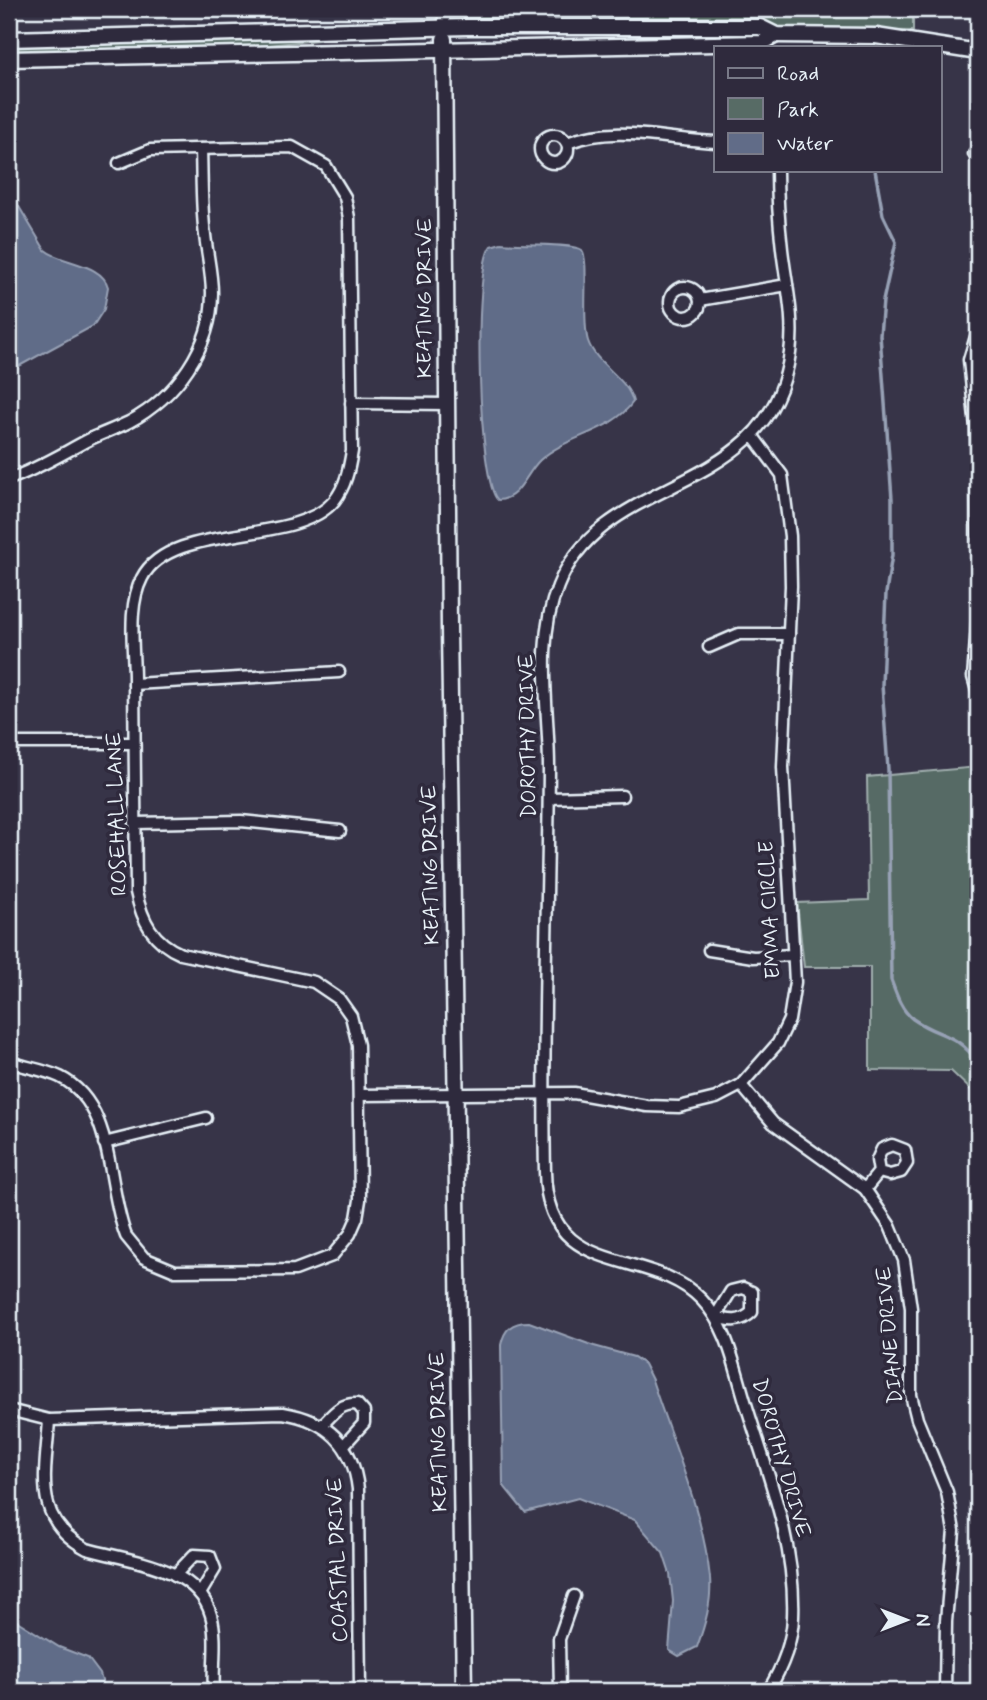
<svg xmlns="http://www.w3.org/2000/svg" width="987" height="1700" viewBox="0 0 987 1700" font-family="Mynerve,sans-serif">
<rect width="100%" height="100%" fill="#373448"/>
<filter id="ink" filterUnits="userSpaceOnUse"><feTurbulence type="fractalNoise" baseFrequency=".0143" numOctaves="2"/><feDisplacementMap in="SourceGraphic" scale="14" xChannelSelector="R" yChannelSelector="G"/><feConvolveMatrix kernelMatrix="1 2 1 2 8 2 1 2 1" color-interpolation-filters="sRGB"/></filter>
<g filter="url(#ink)">
<g fill="#576b65" stroke="#a0aeae" stroke-width="2">
<path d="M452,9H907L913,15V31L463,27L453,25Z"/>
<path d="M358,36L258,46L9,53V45Z"/>
<path d="M978,767V1150L976,1095L951,1071L870,1070V967H804L797,903L869,900L867,777Z"/>
</g>
<g fill="#616c88" stroke="#97a1b5" stroke-width="2">
<path d="M9,190L45,250C62,264 102,263 108,287L104,309L93,326L10,371Z"/>
<path d="M501,243C517,245 573,243 582,250C590,260 581,320 588,341C596,365 628,378 633,402C611,433 567,435 540,460C526,473 520,499 498,500C478,484 472,267 491,246Z"/>
<path d="M529,1322L594,1346L634,1357L644,1364L652,1380C673,1444 703,1511 710,1578C712,1602 705,1625 697,1647L679,1656L669,1650L673,1601L670,1574L663,1553L635,1520L578,1498L525,1512L503,1485L501,1345C504,1329 512,1322 529,1322Z"/>
<path d="M9,1616L59,1647L88,1658L100,1674L105,1691H9Z"/>
</g>
<g fill="none" stroke-linecap="round" stroke-linejoin="round">
<g stroke="#97a1b5" stroke-width="3.5">
<path d="M844,9L857,13"/>
<path d="M875,170L883,215L896,242L883,301L880,335L892,499V555L886,593L882,685L888,769L891,980C896,994 901,1010 913,1019C940,1038 957,1032 978,1063"/>
</g>
<defs>
<g id="street">
<path d="M444,9V33"/>
<circle cx="554" cy="149" r="14"/>
<path d="M567,143C617,124 664,140 716,142"/>
<path d="M974,154H978"/>
<circle cx="685" cy="302" r="15"/>
<path d="M700,300L787,285"/>
<path d="M978,330L969,360L976,428L978,539"/>
<path d="M351,403L447,404"/>
<path d="M9,479C38,469 63,453 90,439C103,433 117,428 129,422C176,397 212,347 212,293C212,274 207,254 205,235C201,206 202,177 201,149"/>
<path d="M978,614L973,677L978,694"/>
<path d="M709,647L739,634H789"/>
<path d="M134,684L339,672"/>
<path d="M9,743H134"/>
<path d="M549,798L622,796"/>
<path d="M135,823L241,821L340,831"/>
<path d="M709,950L753,957L793,955"/>
<path d="M9,1062C25,1067 45,1070 60,1077C116,1105 106,1186 126,1236L144,1258L175,1271L295,1270L332,1256L350,1234L357,1218L360,1200L358,1045L351,1016L339,999L314,982L181,954C153,942 142,921 136,892C135,821 134,750 134,679C134,648 127,607 142,578C171,521 295,547 334,501C346,486 349,469 352,451L349,218L345,197L326,166L292,147L150,150L119,163"/>
<path d="M741,1085L773,1123L865,1189L890,1226L904,1260L911,1308V1395L917,1419L947,1492L954,1531L946,1621L945,1691"/>
<path d="M360,1095L574,1093L647,1106L679,1107L716,1098L741,1085L778,1043L789,1020L795,982L783,767L791,586L790,536L782,475L752,435"/>
<path d="M104,1143L206,1118"/>
<path d="M865,1189L879,1172L890,1175L901,1172L907,1163L905,1150L892,1145L882,1149L877,1160L879,1172"/>
<path d="M743,1288L752,1292V1312C741,1323 730,1321 715,1317L731,1291Z"/>
<path d="M9,1410L49,1420L283,1413C327,1420 353,1444 358,1489L360,1691"/>
<path d="M49,1420C46,1474 31,1519 87,1549C129,1561 197,1566 211,1615C218,1639 212,1667 214,1691"/>
<path d="M322,1425C333,1414 340,1403 357,1404L364,1412V1423L344,1445"/>
<path d="M175,1575L194,1555L210,1556L215,1569L200,1594"/>
<path d="M560,1691L559,1639L574,1596"/>
<path d="M768,1691C782,1668 792,1644 793,1617C796,1543 767,1473 746,1404C735,1369 728,1327 702,1300C650,1245 547,1282 545,1172C542,1038 548,903 549,768C549,708 535,642 558,586C604,470 770,499 790,353C795,318 786,284 782,249C779,223 777,196 777,170"/>
</g>
<g id="secondary">
<path d="M9,39L467,27H760L776,35L876,36L978,52"/>
<path d="M444,39L449,628L464,1691"/>
<path d="M9,59L762,43L776,35"/>
</g>
</defs>
<use href="#street" stroke="#e8f1f8" stroke-width="15"/>
<use href="#secondary" stroke="#e8f1f8" stroke-width="19"/>
<use href="#street" stroke="#2f2a3d" stroke-width="10"/>
<use href="#secondary" stroke="#2f2a3d" stroke-width="14"/>
</g>
</g>
<g text-anchor="middle" dominant-baseline="central" stroke-width="7" stroke-linejoin="round" paint-order="stroke">
<g font-size="21" fill="#e8f1f8" stroke="#2f2a3d">
<text transform="translate(425 298) rotate(-90)">KEATING DRIVE</text>
<text transform="translate(528 736) rotate(-91)">DOROTHY DRIVE</text>
<text transform="translate(117 814) rotate(-92)">ROSEHALL LANE</text>
<text transform="translate(431 865) rotate(-91)">KEATING DRIVE</text>
<text transform="translate(770 910) rotate(-93)">EMMA CIRCLE</text>
<text transform="translate(890 1335) rotate(-95)">DIANE DRIVE</text>
<text transform="translate(439 1432) rotate(-91)">KEATING DRIVE</text>
<text transform="translate(781 1458) rotate(74)">DOROTHY DRIVE</text>
<text transform="translate(338 1560) rotate(-92)">COASTAL DRIVE</text>
</g>
</g>
<rect width="987" height="1700" fill="none" stroke="#2f2a3d" stroke-width="35"/>
<rect x="18" y="18" width="952" height="1665" fill="none" stroke="#e8f1f8" stroke-width="2.5" filter="url(#ink)"/>
<rect x="714" y="46" width="228" height="126" fill="#2f2a3d" stroke="#797a88" stroke-width="2"/>
<rect x="728" y="68" width="35" height="10" fill="#2f2a3d" stroke="#797a88" stroke-width="2"/>
<text x="777" y="80" font-size="21" fill="#e8f1f8">Road</text>
<rect x="728" y="98" width="35" height="21" fill="#576b65" stroke="#797a88" stroke-width="2"/>
<text x="777" y="116" font-size="21" fill="#e8f1f8">Park</text>
<rect x="728" y="133" width="35" height="21" fill="#616c88" stroke="#797a88" stroke-width="2"/>
<text x="777" y="150" font-size="21" fill="#e8f1f8">Water</text>
<g transform="translate(906 1620) rotate(90)" stroke="#2f2a3d" stroke-width="5" paint-order="stroke">
<path d="M0-5L12 26L0 18L-12 26Z" fill="#e8f1f8"/>
<text y="-10" font-size="19" font-weight="bold" text-anchor="middle" fill="#e8f1f8">N</text>
</g>
</svg>
